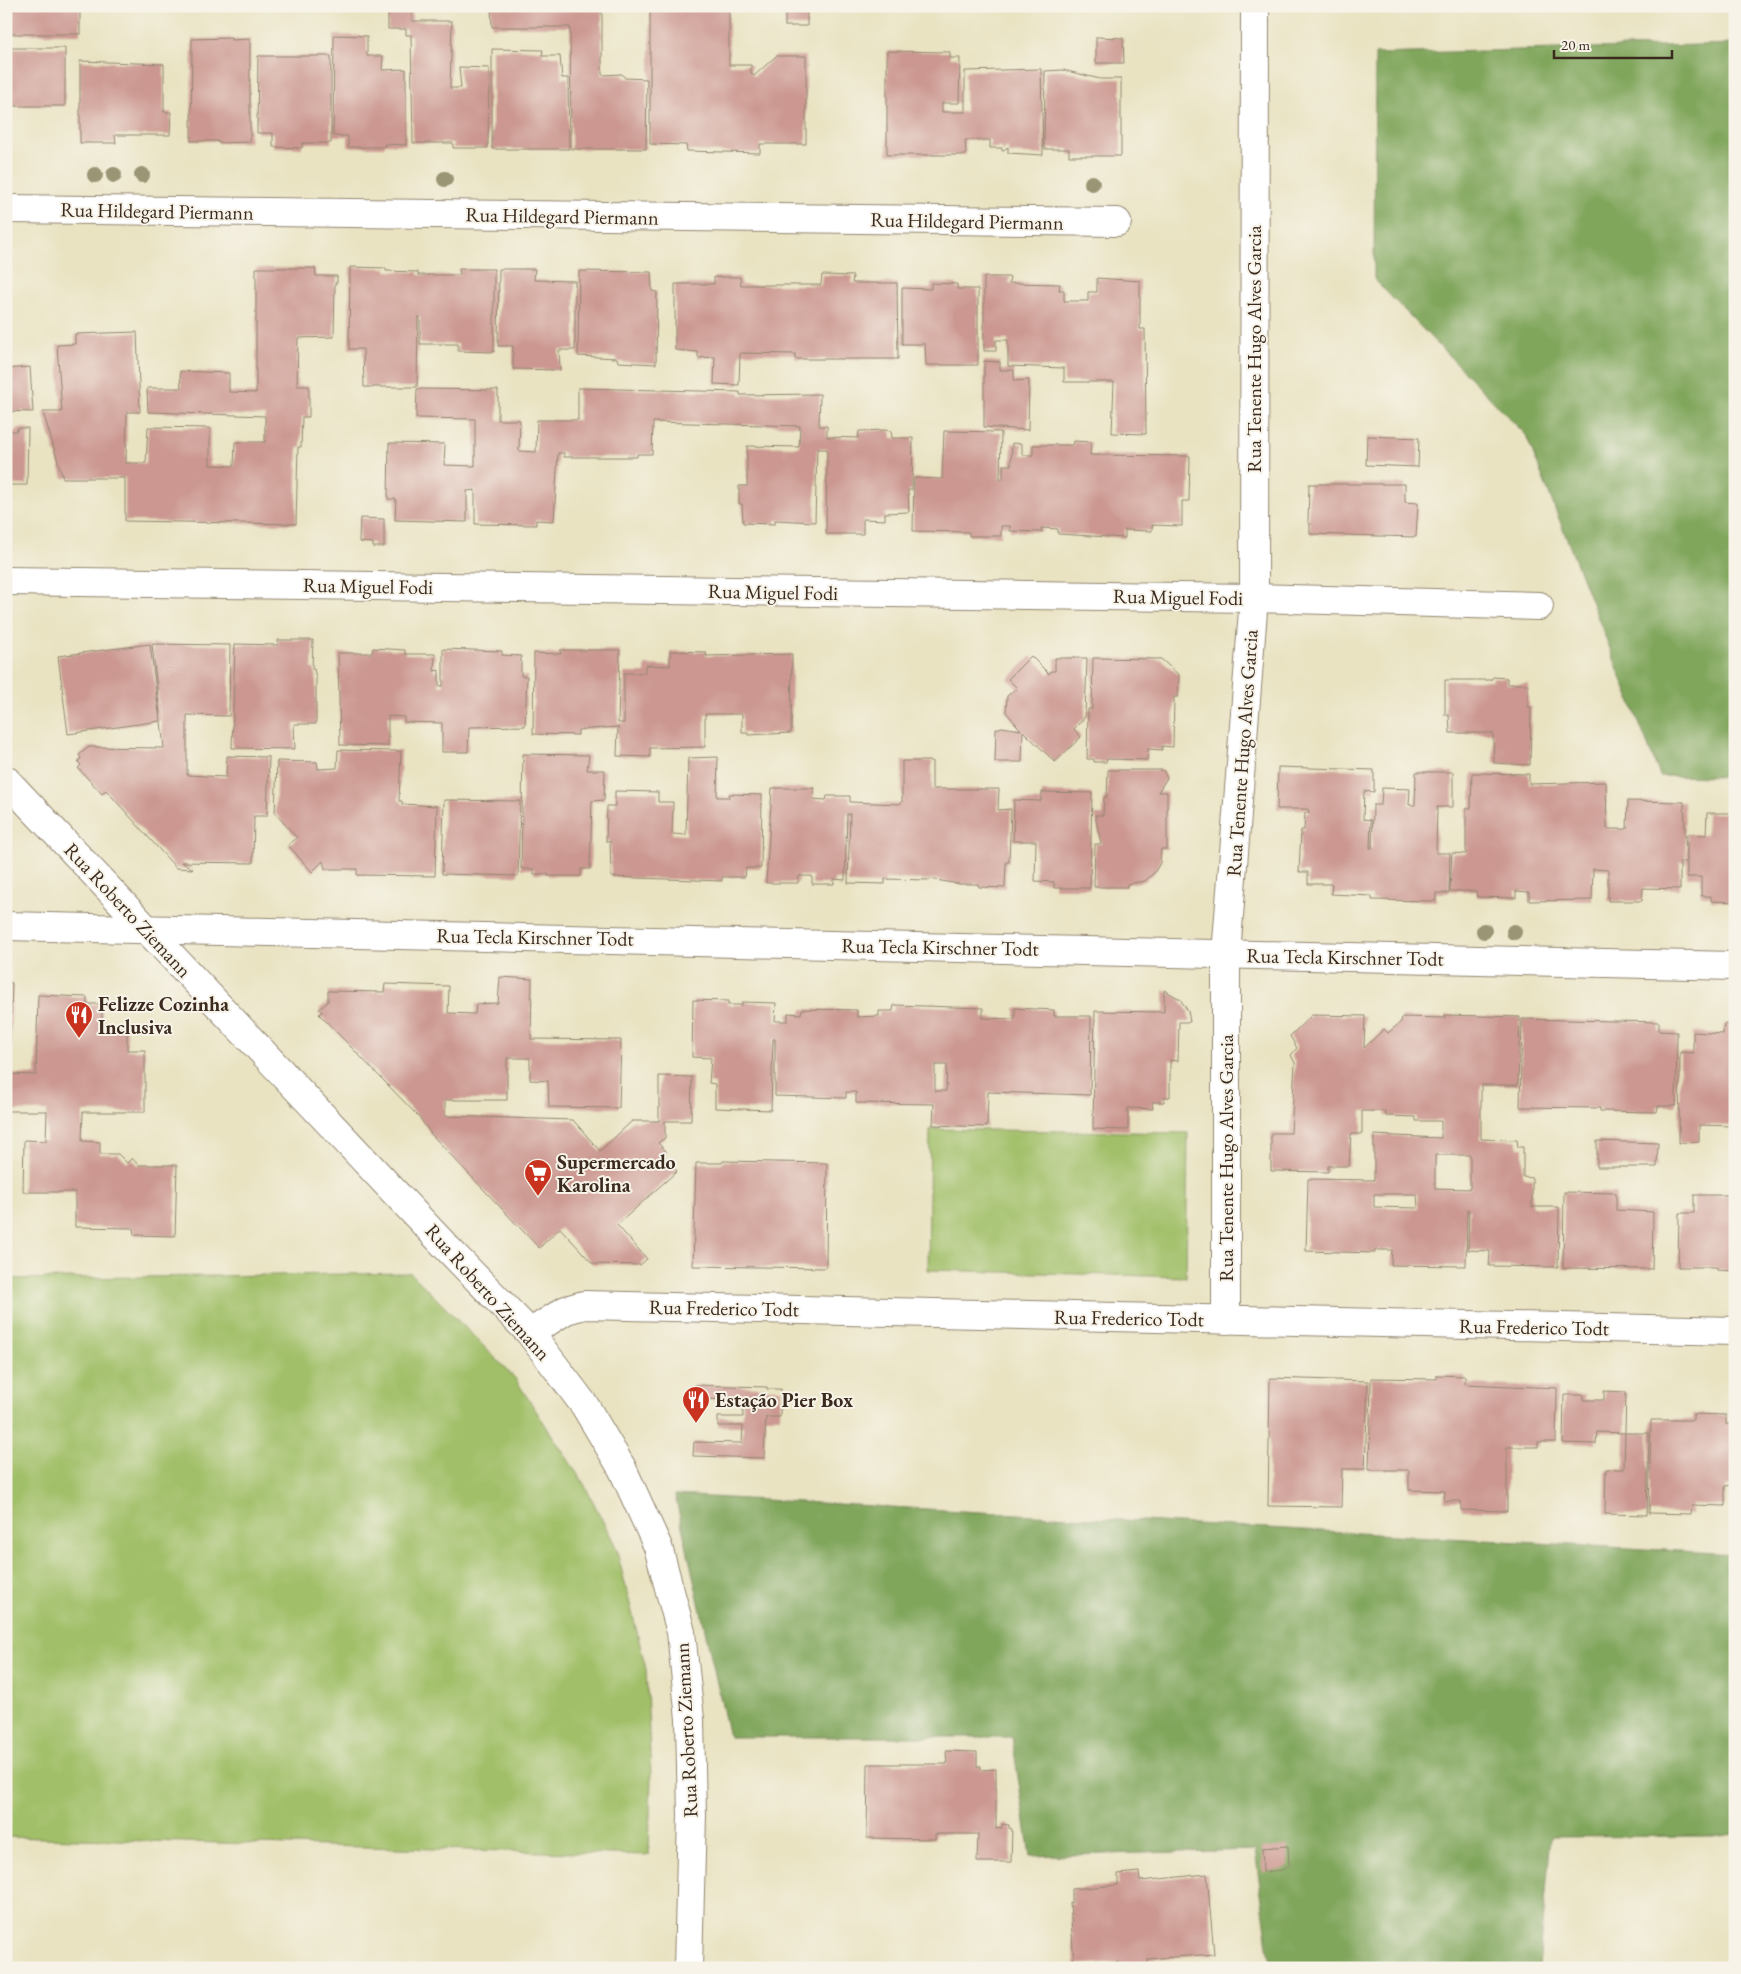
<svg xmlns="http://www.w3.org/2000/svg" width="1741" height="1974" viewBox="0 0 1741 1974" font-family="'EB Garamond',serif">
<rect width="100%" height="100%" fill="#f7f3e8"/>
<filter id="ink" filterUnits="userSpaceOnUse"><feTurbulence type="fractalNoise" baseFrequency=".02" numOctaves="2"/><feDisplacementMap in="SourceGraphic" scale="10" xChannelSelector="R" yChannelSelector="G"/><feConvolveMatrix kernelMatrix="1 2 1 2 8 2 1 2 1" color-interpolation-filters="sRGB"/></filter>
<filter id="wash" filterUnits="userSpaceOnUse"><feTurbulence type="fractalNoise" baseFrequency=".0096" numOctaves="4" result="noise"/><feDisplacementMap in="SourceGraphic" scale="20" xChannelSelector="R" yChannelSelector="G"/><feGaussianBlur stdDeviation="1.12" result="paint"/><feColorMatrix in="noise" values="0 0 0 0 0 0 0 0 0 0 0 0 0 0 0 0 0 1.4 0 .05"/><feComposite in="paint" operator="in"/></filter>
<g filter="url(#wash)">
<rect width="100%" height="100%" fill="#e9e3c2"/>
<g fill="#a0bf67" stroke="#6e7442">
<path d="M930,1129L1188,1133L1186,1277L928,1270Z"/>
<path d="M411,1273L514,1377L584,1484L616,1547L646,1669L651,1775L649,1855L6,1837V1279Z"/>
</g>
<g fill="#80a65c" stroke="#5e683d">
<path d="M1735,44V777L1660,776L1526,435L1374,279L1375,54Z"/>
<path d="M675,1495L1735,1554V1833L1713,1836L1551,1837L1539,1968H1271L1255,1850L1030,1856L1012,1737H729Z"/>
</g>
<g id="blocks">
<g fill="#cb9790" fill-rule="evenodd">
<rect x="6" y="6" width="74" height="28"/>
<path d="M388,6H412V21H452L450,88H461L459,67L489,68L488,148H453V143H413L411,35H406V29H388Z"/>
<path d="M491,6H602V75L622,74L625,78L647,79L646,149H571L570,27H492Z"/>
<path d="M650,6H729V65H751V73L754,76L776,56H806V144H760V153L687,151L686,145L650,144Z"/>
<rect x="785" y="6" width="22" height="20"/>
<path d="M334,35L367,36V56H383L382,70L406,69V145L385,144L384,147H348V136H333Z"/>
<path d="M1096,37L1123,38L1124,63H1096Z"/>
<path d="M231,38V40L250,39V142L218,143V141H191L192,39Z"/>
<rect x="6" y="48" width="59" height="58"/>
<path d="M492,49L543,50L542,56H560L562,78H568L569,149H492Z"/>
<path d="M887,51L950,52V58H960L959,103H942V112H965V71L1041,69L1043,155L1008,153V147L1002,151V148H990V140H965L966,155H887Z"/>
<path d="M258,56H331V143H302V148L273,147V133H257Z"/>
<path d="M80,61L164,64V112H171L170,135H115L116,143H80Z"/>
<path d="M1063,70L1100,79H1121V156H1069V149H1044L1045,71Z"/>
<path d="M350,267L386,268V271L418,272V275H460L459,269H494V352L458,351V344H420V317H418L417,387H364L363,349H349Z"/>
<path d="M256,268H315L316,276H337V283H335L334,337L298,338L297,386H309V417H302L301,447H298L296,524L125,521V478H63L43,412H62L57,345L75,344V334L137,332L140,412H127L126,463H146L148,427L210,428V465L234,466L235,442H265V416L148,412L147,388H181L180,371L229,373V392L256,393Z"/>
<path d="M499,269H535L534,280L575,281V350H559L560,370L513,369V346H498Z"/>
<path d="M579,271L651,272L652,291L657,292L656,364L618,362L617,358L578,356Z"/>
<path d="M822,275L853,276L852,283H897L898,359H795V354L740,353L739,385L714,384L715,357L698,358V352L675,350V284H714V277H740L741,285H821Z"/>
<path d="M984,277H1010L1009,283L1060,284L1059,290H1064V301H1088V292H1097V278L1140,281V329H1145L1146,434L1112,433L1114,382H1064V368L1008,366V340H996V351H984Z"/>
<path d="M931,283L957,284V289H978V365H926L925,344H902V288L931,289Z"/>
<path d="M984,361L1000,362V370H1014V381L1029,380L1028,430L984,427Z"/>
<path d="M30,367L33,412L6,411V369Z"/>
<path d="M578,388L740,392V395L820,394L819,426H827V437L858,438L859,431L885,430L891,431L892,438H913L912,490H908L909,512L885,513V520L863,519V534H826L827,449H817L815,522L775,520V524L743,523L742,504H739V486H747V446L799,447L800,426L653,422L652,454H637V457H564V453H558L554,521L536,520V525L475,524V490L467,491V522L395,520L396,499H388L389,443L445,444L444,465L475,466V419L416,418L417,389L498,390V420H520L519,451L536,452L537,420H578Z"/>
<path d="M17,428H28L27,485H6V431H17Z"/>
<path d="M944,431L1001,432L1000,479H1003V465H1011L1012,443L1022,444V455H1033V445H1073L1074,441L1091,442L1090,455L1190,456L1189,501H1182V526L1152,525V531L1125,530V538L1058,534V529L1041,528L1042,532L1010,531V526H1001V536H969V532L913,531L914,478L942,479Z"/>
<path d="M1367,436L1419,438L1418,467L1366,465Z"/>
<path d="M1309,484H1405V502L1418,503L1416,537L1310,534V523H1308Z"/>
<path d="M360,518L384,519V547H373V543L359,542Z"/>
<path d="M278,640H313L312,669H314L316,678V724H294L295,749L232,748L235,644L278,645Z"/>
<path d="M150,644L160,721L68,734L58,656Z"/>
<path d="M152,644L230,645L229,716L187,715V775L226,777L227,756L269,757L267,816H254L253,863L181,862L193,869L176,868L106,790L102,794L78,768L81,765L78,762L81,758L79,755L89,747L164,748Z"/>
<path d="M373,648L405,650V654H435L434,671L439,670V686H443V649L502,651V655L521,656V676H527L525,726L469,727L468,752H442V723L404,722V717L388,716V746L340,745L338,653H372Z"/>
<path d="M560,650H620L618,723H624V673H645V665L670,666V651L707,652L706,656L792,654L791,733L748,735V733H742V714H705V747L650,748V757L617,756L618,727L578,730V735L533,734L534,653L561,654Z"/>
<path d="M1031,656L1049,674L1051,671H1055V658H1087L1085,717L1074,729L1081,737L1055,762L1023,731L1022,762H995L996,729L1002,727L1021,730L1006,712L1007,696L1017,688L1008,679Z"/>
<path d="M1093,658L1161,659L1179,675L1178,697H1174L1173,747L1162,746V750L1148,749L1147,760L1107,759L1106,762H1094V759H1087L1088,709H1092Z"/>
<path d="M1493,677L1507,678V684H1528V707H1531L1530,765L1494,763L1493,733H1450L1449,715H1445V680H1491Z"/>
<path d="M338,750L401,751L399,801H402V804L437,806L435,876L357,875V869H325L323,861L312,872L288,845L297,838L275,813L277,761L317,762L318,769L337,768Z"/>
<path d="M523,754L589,755L587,770H605L604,800L592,801L590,869H581V876H548V874H534V869H521Z"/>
<path d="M718,757L717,797H730L729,794L762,795L761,868H746L745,877H722V881L611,877L610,841H606L607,806H615V791L658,792V802H673L672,834L686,835L688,758Z"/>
<path d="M902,761H932V789H999L998,810L1011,809L1009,862H1006L1005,888L979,887L978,884H959L930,879V880L885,879V884L848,883L850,814H847L845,880L834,879V884H812V876H799L798,883H766L772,788H814L813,799L826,800L827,796H850V802L899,804L902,802Z"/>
<path d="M1278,767L1374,770V792L1364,791L1363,819L1371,820L1370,848H1372L1373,805H1381L1382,788L1410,789L1409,805H1415L1416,772H1453V807H1437L1436,853H1450L1449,893H1436V901L1372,900V896L1331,894L1332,884H1308V872H1299L1301,830H1304L1305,813H1309L1308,809H1277Z"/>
<path d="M1108,770H1163L1167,778L1158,792H1167V849H1161L1160,863L1154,873L1145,881L1127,884V887H1094L1095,844H1101L1095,815H1103L1104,797H1107Z"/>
<path d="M1472,773L1529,774V784L1606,782L1607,829H1627L1628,801L1684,802L1686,862H1680V889L1643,888L1642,901H1608V870L1593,869L1592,900L1529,901V892L1516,891V898L1477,897L1476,891H1450L1452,853L1466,854V808H1471Z"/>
<path d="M1042,792L1092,793L1090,888H1054V882L1035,881L1036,841H1013L1014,800L1041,801Z"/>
<path d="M444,800L520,801L518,876L442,874Z"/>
<path d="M1707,813H1735V902L1711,901V896H1701V877H1687V834L1706,835Z"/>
<path d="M500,977L532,979L531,1039L621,1040L619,1108L549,1107L548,1081L530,1080V1058H507V1100H445V1116L573,1120L600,1151L632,1121H659V1076L692,1077L691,1121H665V1138L658,1143L666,1151L663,1155L677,1171L617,1225L647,1259L640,1265L593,1264L560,1228L539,1248L431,1134L419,1117L319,1014L322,1012L319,1009L328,1002V991L384,992L385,984L449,986L448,1013L475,1014L476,1004L498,1003Z"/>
<path d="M6,983H12L9,1074L36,1075L38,995L87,997V1004H102V1024H127V1050H145V1112H83L82,1141L100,1142V1154H118L127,1163L132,1158L138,1165H177L175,1236L134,1235L133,1228L75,1227V1192H23L24,1140L46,1141L47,1111H6Z"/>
<path d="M1164,990L1180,999L1188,1011L1190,1022H1179L1178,1061L1170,1060V1097H1164V1102H1152L1153,1109L1128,1108V1130L1093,1129L1095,1011L1164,1012Z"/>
<path d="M693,1000L728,1001V1005H742V1002L776,1003L775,1021H788V1013L801,1014L802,1009L857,1010V1017L879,1016V1011H893L894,1005L983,1008V1018L1015,1019V1008L1054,1010V1016H1091L1090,1095L988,1092L987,1127L933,1125L934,1104L856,1103V1092H846V1098L775,1096V1039H773L771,1110L715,1108V1084L709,1083L711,1058L692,1057ZM935,1065H947L946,1091H935Z"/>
<path d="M1312,1015L1365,1016L1364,1048L1384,1029L1388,1033L1401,1022L1402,1017L1445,1018V1015L1520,1017L1518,1085H1481V1139L1517,1140L1518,1147H1523V1177L1532,1178V1207H1559L1558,1267L1489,1266L1490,1251L1468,1250L1469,1210L1467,1209L1466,1266L1391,1265L1392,1250H1375V1253L1306,1251L1308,1179L1374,1180V1135L1441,1138V1121H1416V1117L1386,1116L1385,1111H1362V1134H1351L1349,1166H1328V1172L1271,1171V1133H1291L1295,1063L1291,1055L1297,1048L1290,1036ZM1435,1155H1470V1189L1435,1188ZM1374,1194H1417L1418,1208L1374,1207Z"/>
<path d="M1522,1019L1659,1022V1031L1677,1032L1676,1106H1658L1657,1112L1600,1111V1108L1520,1107Z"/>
<path d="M1724,1024H1735L1733,1126L1699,1125V1142L1679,1143L1680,1052L1693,1053V1032L1723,1034Z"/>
<path d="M1597,1141L1658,1143L1657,1167H1597Z"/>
<path d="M723,1161L827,1163L826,1268L693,1266L696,1163H722Z"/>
<path d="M1564,1192L1616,1193V1210L1653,1212L1652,1269L1563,1268Z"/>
<path d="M1694,1195H1735V1271L1717,1270V1267H1678L1679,1213H1694Z"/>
<path d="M1437,1375L1465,1376V1384L1557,1388L1556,1442H1538V1447H1507V1511L1461,1510V1501H1444L1445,1491L1409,1490V1470H1369L1371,1378L1437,1379Z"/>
<path d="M1270,1378L1368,1381L1365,1469H1342L1341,1507L1268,1506Z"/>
<path d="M695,1385L767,1387V1389H781L780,1417H766L764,1458L693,1456L694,1442L742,1443L743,1426H718V1417H743V1400L695,1399Z"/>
<path d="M1604,1391L1626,1392L1625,1433L1597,1432L1596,1444L1563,1443L1564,1395H1584V1400H1604Z"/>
<path d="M1693,1414L1726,1415V1424H1735V1485L1725,1486V1506L1692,1505L1691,1514L1649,1513L1651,1420H1693Z"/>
<path d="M1625,1433H1649L1647,1515L1605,1514L1606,1469H1624Z"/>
<path d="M946,1751L977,1752V1766H981V1770L996,1769V1829L1002,1828V1824L1009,1825V1828L1012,1829L1011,1862H977L978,1834H935V1839L867,1838L868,1764H947Z"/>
<path d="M1288,1846L1289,1866L1282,1870L1263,1872L1262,1848Z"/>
<path d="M1139,1872L1140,1881L1207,1874L1214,1954L1148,1959L1149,1968H1119L1118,1962L1074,1965L1070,1902L1072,1903V1889L1118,1885V1874Z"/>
</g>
</g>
</g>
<g filter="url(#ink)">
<use href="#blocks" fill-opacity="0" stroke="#928670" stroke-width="1"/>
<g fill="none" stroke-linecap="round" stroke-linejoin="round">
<defs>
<g id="minor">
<path d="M6,209L1117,222"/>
<path d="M6,581L1254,598L1539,606"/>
<path d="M6,926L1735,966"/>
<path d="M1226,1320V954L1254,598L1255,6"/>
<path d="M530,1333L566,1310L584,1305L1735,1331"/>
</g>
<path id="major" d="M6,780L450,1251L530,1333L585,1406L622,1468L658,1547L681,1632L690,1719L692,1815L688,1968"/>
</defs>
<use href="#minor" stroke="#928670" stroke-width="30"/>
<use href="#major" stroke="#928670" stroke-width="30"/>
<use href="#minor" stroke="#fff" stroke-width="28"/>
<use href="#major" stroke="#fff" stroke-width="28"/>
</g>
<g fill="#9a9674">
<circle cx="95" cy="175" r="8"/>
<circle cx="114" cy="175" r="8"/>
<circle cx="142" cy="175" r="8"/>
<circle cx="445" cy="179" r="8"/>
<circle cx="1092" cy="183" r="8"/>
<circle cx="1484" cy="931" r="8"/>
<circle cx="1514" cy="932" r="8"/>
</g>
</g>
<defs>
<symbol id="restaurant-pin" viewBox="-11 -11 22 30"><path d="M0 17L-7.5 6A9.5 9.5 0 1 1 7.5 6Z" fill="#c8321e" stroke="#f7f3e8"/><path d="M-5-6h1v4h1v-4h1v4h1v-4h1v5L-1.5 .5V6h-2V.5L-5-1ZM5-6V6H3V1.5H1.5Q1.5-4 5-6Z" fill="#fff"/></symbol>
<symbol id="supermarket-pin" viewBox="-11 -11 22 30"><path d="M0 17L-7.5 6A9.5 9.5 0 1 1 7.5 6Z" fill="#c8321e" stroke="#f7f3e8"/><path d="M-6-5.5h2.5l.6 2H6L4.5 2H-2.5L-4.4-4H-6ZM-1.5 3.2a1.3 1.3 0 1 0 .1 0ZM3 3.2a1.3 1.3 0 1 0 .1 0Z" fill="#fff"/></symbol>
</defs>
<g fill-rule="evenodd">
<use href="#restaurant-pin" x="63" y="999" width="32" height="43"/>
<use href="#supermarket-pin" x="522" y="1157" width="32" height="43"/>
<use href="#restaurant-pin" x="680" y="1384" width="32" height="43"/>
</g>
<g text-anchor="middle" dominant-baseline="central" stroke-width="4" stroke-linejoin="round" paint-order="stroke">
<g font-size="20" fill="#3b2a1e" stroke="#f7f3e8">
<text transform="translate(157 211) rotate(1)">Rua Hildegard Piermann</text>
<text transform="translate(562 216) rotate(1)">Rua Hildegard Piermann</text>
<text transform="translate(967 221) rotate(1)">Rua Hildegard Piermann</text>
<text transform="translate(1254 349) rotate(-90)">Rua Tenente Hugo Alves Garcia</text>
<text transform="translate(368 586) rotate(1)">Rua Miguel Fodi</text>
<text transform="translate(773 592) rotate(1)">Rua Miguel Fodi</text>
<text transform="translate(1178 597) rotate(1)">Rua Miguel Fodi</text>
<text transform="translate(1242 753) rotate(-86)">Rua Tenente Hugo Alves Garcia</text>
<text transform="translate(128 910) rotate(47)">Rua Roberto Ziemann</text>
<text transform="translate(535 937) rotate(1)">Rua Tecla Kirschner Todt</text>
<text transform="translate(940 947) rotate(1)">Rua Tecla Kirschner Todt</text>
<text transform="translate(1345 957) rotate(1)">Rua Tecla Kirschner Todt</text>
<text transform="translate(1226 1158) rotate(-90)">Rua Tenente Hugo Alves Garcia</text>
<text transform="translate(488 1292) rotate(48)">Rua Roberto Ziemann</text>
<text transform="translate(724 1308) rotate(1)">Rua Frederico Todt</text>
<text transform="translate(1129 1318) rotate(1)">Rua Frederico Todt</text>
<text transform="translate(1534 1327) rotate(1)">Rua Frederico Todt</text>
<text transform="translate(686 1730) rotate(-93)">Rua Roberto Ziemann</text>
</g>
<g font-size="20" font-weight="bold" fill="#3b2a1e" stroke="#f7f3e8" text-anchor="start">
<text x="98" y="1004">Felizze Cozinha<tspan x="98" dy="23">Inclusiva</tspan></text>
<text x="557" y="1162">Supermercado<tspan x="557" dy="23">Karolina</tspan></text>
<text x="715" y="1400">Estação Pier Box</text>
</g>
</g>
<rect width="1741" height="1974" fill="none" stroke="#f7f3e8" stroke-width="25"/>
<path d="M1554 50v8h118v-8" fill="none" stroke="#3b2a1e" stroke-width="2.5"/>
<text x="1561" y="50" font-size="15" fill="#3b2a1e" stroke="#f7f3e8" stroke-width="4" paint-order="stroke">20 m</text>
</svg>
